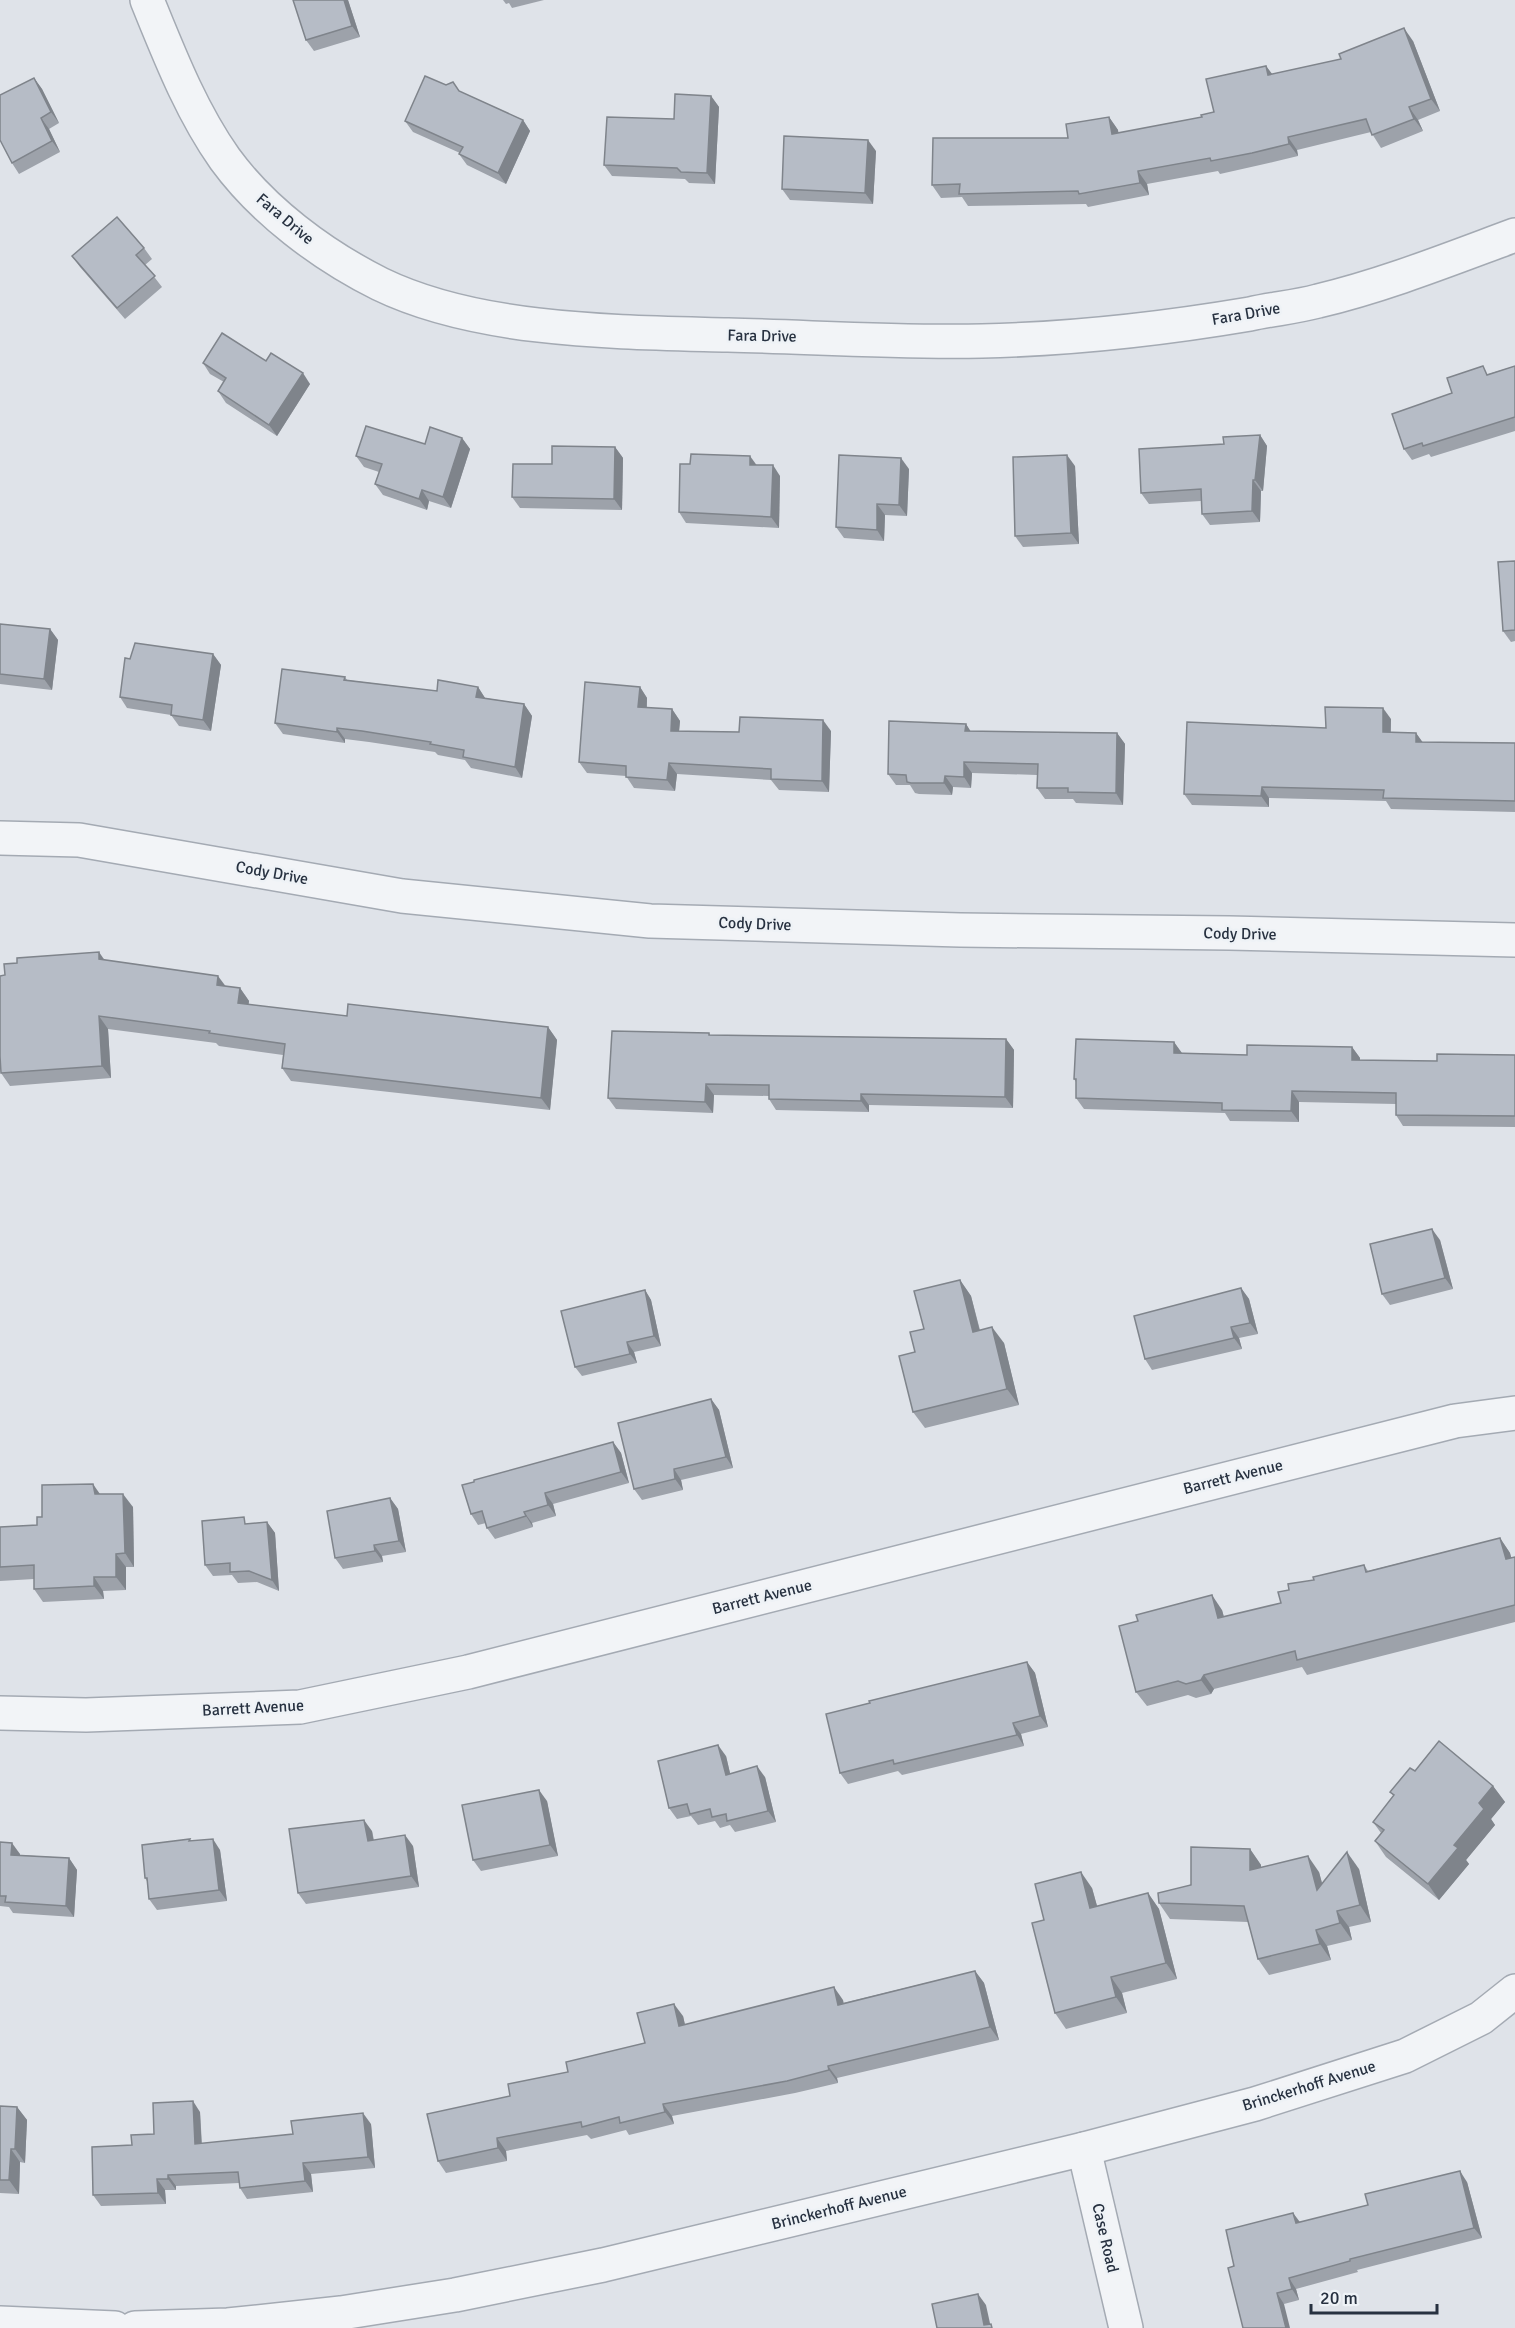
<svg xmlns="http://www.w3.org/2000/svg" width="1515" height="2328" viewBox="0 0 1515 2328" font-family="Signika,sans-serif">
<rect width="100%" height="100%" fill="#dfe3e9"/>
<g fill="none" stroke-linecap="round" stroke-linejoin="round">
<defs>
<g id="minor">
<path d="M147,0C169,54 191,111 225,159C263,211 322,255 380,284C479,332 618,332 728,335C812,337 897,343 982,341C1072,339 1161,329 1250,314C1272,309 1296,307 1318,301C1385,285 1450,259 1515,235"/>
<path d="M0,838L79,840L402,896L650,921L960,930L1229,933L1515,940"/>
<path d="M0,1713L86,1715L300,1707L468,1672L1455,1421L1515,1413"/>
<path d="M1084,2149L1126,2328"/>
<path d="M0,2323L115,2328"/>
<path d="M135,2328L228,2325L341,2313L455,2295L603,2265L1084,2149L1255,2104L1405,2056L1481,2018L1515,1991"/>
</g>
</defs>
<use href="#minor" stroke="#a4aab3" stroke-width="36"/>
<use href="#minor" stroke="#f2f4f7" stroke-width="33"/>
</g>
<g fill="#9da2aa">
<path d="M348,0L360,37L314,51L306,40Z"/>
<path d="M503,0H544L512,8L509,3L506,4Z"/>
<path d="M1413,41L1440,111L1418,120L1423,131L1381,148L1371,132L1297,150L1298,156L1260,165L1220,174L1218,171L1147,184L1149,195L1088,207L1086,204L968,206L962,197L941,198L932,185L1068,138L1109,117L1118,130V133L1202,117L1214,112L1266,66L1272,74L1341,59Z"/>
<path d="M34,78L42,89L59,123L49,129L60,152L19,174L12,163Z"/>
<path d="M446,85L523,120L530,131L506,184L467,165L459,154L460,153L413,132L405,121Z"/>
<path d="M711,96L719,107L715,184L689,183L685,179L612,176L604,165L674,119Z"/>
<path d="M876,151L873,204L790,200L782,189Z"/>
<path d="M144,248L152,259L145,265L162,287L125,319L80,267L72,256Z"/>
<path d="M266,361L310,384L277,436L226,403L218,391L224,382L210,374L203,363Z"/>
<path d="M1515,366V431L1431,457L1429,454L1412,460L1404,449L1452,393L1488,374Z"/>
<path d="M1260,435L1267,446L1263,491H1261L1260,522L1210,525L1202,514L1201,501L1149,504L1141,493L1224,444Z"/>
<path d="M462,438L470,449L451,508L429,501L427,510L383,495L375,484L379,472L364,467L356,456Z"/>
<path d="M615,447L623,458L622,510L520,508L512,497L552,464Z"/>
<path d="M756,465L780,476L779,528L686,523L679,512Z"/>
<path d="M1075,466L1079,544L1023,547L1015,536Z"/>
<path d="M909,469L907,516L885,515L884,541L844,538L836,527Z"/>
<path d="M1515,561V641L1511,642L1503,631Z"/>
<path d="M0,624L50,629L58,640L52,690L0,684Z"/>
<path d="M213,654L221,665L211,731L179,726L171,715L127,708L120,697L130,659Z"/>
<path d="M345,677L347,680L437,691L478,687L485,698L524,704L532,716L522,778L471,768L465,760L438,755L435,752L369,742L345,739V743L283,734L275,723Z"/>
<path d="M640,687L647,698V708L672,709L680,721L679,731L739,732L831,731L829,792L779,790L771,780L677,774L675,791L634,788L626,776L587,773L579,762Z"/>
<path d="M1391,719V733H1416L1422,742L1515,743V812L1391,809L1386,801L1269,798V807L1192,805L1184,794L1326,728Z"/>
<path d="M966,724L970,731L1117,733L1125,744L1123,805L1076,803L1073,799H1045L1037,788V775L972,773L971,788L953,787L952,795L919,794L915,793L910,785H896L888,774Z"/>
<path d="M104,960L226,987L240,988L249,1001L248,1005L347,1016L548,1027L557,1040L550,1110L291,1081L282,1068L283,1055L219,1046L216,1043L108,1029L111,1078L10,1086L1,1073L5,975L17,963Z"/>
<path d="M709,1033L710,1035L1006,1039L1014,1050L1013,1108L869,1105V1112L776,1110L769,1099V1096L714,1095L713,1113L616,1109L608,1098Z"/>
<path d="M1174,1042L1181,1053L1247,1055L1352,1047L1360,1058V1060L1437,1061L1515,1055V1127L1403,1126L1396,1115V1104L1299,1102V1122L1230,1121L1225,1113L1084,1109L1076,1098V1082L1074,1079Z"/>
<path d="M1440,1240L1453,1289L1390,1305L1382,1294Z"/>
<path d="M960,1280L971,1296L980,1330L1004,1343L1019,1405L925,1428L913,1412L915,1352L924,1329Z"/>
<path d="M1241,1288L1249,1299L1258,1334L1239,1338L1242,1349L1152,1370L1145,1359Z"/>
<path d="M645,1290L651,1300L661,1346L634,1352L637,1363L582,1376L575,1367Z"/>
<path d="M711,1399L719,1410L733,1468L681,1480L683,1490L642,1500L634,1489Z"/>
<path d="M613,1442L621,1453L629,1483L553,1504L556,1516L532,1523L533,1527L495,1539L487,1528L486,1523L478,1525L471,1514Z"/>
<path d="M100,1494L133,1507L134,1567H126V1590L103,1591L104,1599L43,1602L34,1589V1579L0,1581V1527L37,1525L42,1517Z"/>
<path d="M390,1498L398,1509L406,1552L382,1556L383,1562L343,1569L335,1558Z"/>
<path d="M267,1522L275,1533L279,1591L257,1582L238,1583L232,1575L213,1576L205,1565L248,1524Z"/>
<path d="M1500,1538L1510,1553L1511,1558L1515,1557V1622L1307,1675L1302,1667L1214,1689L1211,1694L1196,1698L1188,1695L1147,1706L1136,1692L1222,1610L1224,1617L1281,1603L1289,1590L1314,1580L1364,1565L1368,1571Z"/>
<path d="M1027,1662L1035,1673L1048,1727L1021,1734L1024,1746L902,1775L898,1771L848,1784L840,1773L870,1703Z"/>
<path d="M726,1756L730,1773L765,1777L776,1822L735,1832L730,1825L720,1828L715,1821L698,1825L691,1816L677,1819L669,1808Z"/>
<path d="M1415,1771L1493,1786L1505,1802L1491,1819L1495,1825L1466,1860L1469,1864L1439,1900L1386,1857L1375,1841L1381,1833L1373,1822L1394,1796L1390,1792Z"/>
<path d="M547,1801L558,1856L481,1871L473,1860Z"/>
<path d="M372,1831L374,1840L413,1846L419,1887L306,1904L298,1893Z"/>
<path d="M190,1839L191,1841L220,1850L227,1901L157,1910L149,1899L147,1881L145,1878Z"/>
<path d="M0,1842L20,1854V1855L69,1858L77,1870L74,1917L13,1913L9,1907L0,1906Z"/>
<path d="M1250,1849L1261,1865V1867L1319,1872L1322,1883L1359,1869L1371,1922L1349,1927L1352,1940L1327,1946L1331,1960L1269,1975L1258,1959L1248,1922L1170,1919L1159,1903Z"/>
<path d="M1092,1888L1097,1906L1148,1893L1159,1909L1177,1979L1122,1993L1127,2013L1066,2029L1055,2013L1044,1920Z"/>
<path d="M975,1971L984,1983L999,2040L837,2078L838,2083L795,2093L672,2116L674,2124L629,2135L626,2130L591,2139L587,2135L506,2151L507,2161L446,2173L438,2161L510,2096L645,2043L683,2016L685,2025L843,2000V2003Z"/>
<path d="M0,2106L17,2107L27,2120L25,2163L20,2162L19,2194L0,2193Z"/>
<path d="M200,2112L202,2144L293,2134L371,2124L375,2168L311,2174L313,2192L247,2199L240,2188L239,2183L176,2186V2190H165L166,2204L101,2206L93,2195L132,2145Z"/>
<path d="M1467,2182L1482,2238L1357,2270L1358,2272L1296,2289L1299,2300L1284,2304L1234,2266L1293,2213L1300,2222Z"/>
</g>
<g fill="#7f848b">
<path d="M344,0H348L360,37L352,26Z"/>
<path d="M1404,28L1413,41L1440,111L1431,99Z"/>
<path d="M1266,66L1275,78L1268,75Z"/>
<path d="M34,78L42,89L59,123L51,112Z"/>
<path d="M711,96L719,107L715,184L707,173Z"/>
<path d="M1409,107L1418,120L1423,131L1414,119Z"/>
<path d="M1109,117L1118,130L1121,147L1112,134Z"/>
<path d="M41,118L49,129L60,152L52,141Z"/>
<path d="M523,120L530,131L506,184L498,173Z"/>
<path d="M1288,137L1297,150L1298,156L1289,144Z"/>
<path d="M868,140L876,151L873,204L865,193Z"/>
<path d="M1138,171L1147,184L1149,195L1140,183Z"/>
<path d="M303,373L310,384L277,436L269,425Z"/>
<path d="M1260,435L1267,446L1263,491L1255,480Z"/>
<path d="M462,438L470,449L451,508L443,497Z"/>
<path d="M615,447L623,458L622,510L614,499Z"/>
<path d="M1067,455L1075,466L1079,544L1071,533Z"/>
<path d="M750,456L758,467L750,465Z"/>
<path d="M901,458L909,469L907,516L899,505Z"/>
<path d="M773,465L780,476L779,528L771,517Z"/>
<path d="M1253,480L1261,491L1260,522L1252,511Z"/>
<path d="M422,490L429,501L427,510L419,499Z"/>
<path d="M877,504L885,515L884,541L877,530Z"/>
<path d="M50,629L58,640L52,690L44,679Z"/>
<path d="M213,654L221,665L211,731L203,720Z"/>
<path d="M478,687L485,698L483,708L476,697Z"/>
<path d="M640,687L647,698L646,718L638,707Z"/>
<path d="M524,704L532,716L522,778L515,767Z"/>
<path d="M1383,708L1391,719L1390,744L1383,732Z"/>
<path d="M672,709L680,721L678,742L671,731Z"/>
<path d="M823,720L831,731L829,792L822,781Z"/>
<path d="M966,724L973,735L965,731Z"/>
<path d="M337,728L345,739V743L337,732Z"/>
<path d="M1117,733L1125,744L1123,805L1116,793Z"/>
<path d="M1416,733L1424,744L1416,742Z"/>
<path d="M964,762L972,773L971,788L964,777Z"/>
<path d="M669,763L677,774L675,791L667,780Z"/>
<path d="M945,776L953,787L952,795L944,783Z"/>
<path d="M1262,787L1269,798V807L1261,796Z"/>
<path d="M99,952L108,965L99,959Z"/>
<path d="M218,976L227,988L217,985Z"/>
<path d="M240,988L249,1001L247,1016L238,1003Z"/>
<path d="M99,1016L108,1029L111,1078L102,1066Z"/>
<path d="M548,1027L557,1040L550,1110L541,1098Z"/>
<path d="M1006,1039L1014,1050L1013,1108L1005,1097Z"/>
<path d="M1174,1042L1182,1053H1174Z"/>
<path d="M1352,1047L1360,1058V1071L1352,1060Z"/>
<path d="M706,1084L714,1095L713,1113L705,1102Z"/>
<path d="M1292,1091L1299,1102V1122L1291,1111Z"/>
<path d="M861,1094L869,1105V1112L861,1101Z"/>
<path d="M1432,1229L1440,1240L1453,1289L1445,1278Z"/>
<path d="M960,1280L971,1296L984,1348L973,1332Z"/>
<path d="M1241,1288L1249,1299L1258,1334L1250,1323Z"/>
<path d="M645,1290L651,1300L661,1346L654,1336Z"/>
<path d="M992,1327L1004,1343L1019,1405L1007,1389Z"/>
<path d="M1231,1327L1239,1338L1242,1349L1234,1338Z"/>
<path d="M627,1342L634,1352L637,1363L630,1354Z"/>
<path d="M711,1399L719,1410L733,1468L726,1457Z"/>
<path d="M613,1442L621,1453L629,1483L621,1472Z"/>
<path d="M674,1469L681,1480L683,1490L675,1479Z"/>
<path d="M93,1484L102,1497L95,1494Z"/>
<path d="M545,1493L553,1504L556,1516L548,1505Z"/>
<path d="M123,1494L133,1507L134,1567L125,1553Z"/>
<path d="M390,1498L398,1509L406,1552L399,1541Z"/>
<path d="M524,1512L532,1523L533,1527L526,1516Z"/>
<path d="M267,1522L275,1533L279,1591L272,1580Z"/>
<path d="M1500,1538L1510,1553L1515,1571L1506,1559Z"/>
<path d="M374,1545L382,1556L383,1562L375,1551Z"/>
<path d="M116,1554L126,1567V1590L116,1577Z"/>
<path d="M94,1577L103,1591L104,1599L94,1586Z"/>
<path d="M1212,1595L1222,1610L1228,1633L1218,1618Z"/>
<path d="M1027,1662L1035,1673L1048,1727L1040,1716Z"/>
<path d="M1204,1675L1214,1689L1211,1694L1201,1680Z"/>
<path d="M1013,1723L1021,1734L1024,1746L1017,1735Z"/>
<path d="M718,1745L726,1756L733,1786L726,1775Z"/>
<path d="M757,1766L765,1777L776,1822L768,1811Z"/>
<path d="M1493,1786L1505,1802L1491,1819L1495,1825L1466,1860L1469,1864L1439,1900L1428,1884L1454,1845L1479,1803Z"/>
<path d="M539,1790L547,1801L558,1856L550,1845Z"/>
<path d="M364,1820L372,1831L375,1852L368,1841Z"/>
<path d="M405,1835L413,1846L419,1887L411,1876Z"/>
<path d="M213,1839L220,1850L227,1901L219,1890Z"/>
<path d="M12,1843L20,1854L19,1866L11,1855Z"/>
<path d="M1250,1849L1261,1865V1886L1250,1870Z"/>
<path d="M1347,1852L1359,1869L1371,1922L1360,1905Z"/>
<path d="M1308,1856L1319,1872L1328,1906L1317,1890Z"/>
<path d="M69,1858L77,1870L74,1917L66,1906Z"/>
<path d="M1081,1872L1092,1888L1102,1924L1090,1908Z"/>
<path d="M1148,1893L1159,1909L1177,1979L1166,1963Z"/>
<path d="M1337,1911L1349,1927L1352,1940L1340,1923Z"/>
<path d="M1316,1930L1327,1946L1331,1960L1320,1944Z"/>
<path d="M975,1971L984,1983L999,2040L990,2027Z"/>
<path d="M1111,1977L1122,1993L1127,2013L1116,1997Z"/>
<path d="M834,1987L843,2000L847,2017L838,2005Z"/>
<path d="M674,2004L683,2016L688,2038L679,2026Z"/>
<path d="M828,2066L837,2078L838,2083L829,2070Z"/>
<path d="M193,2101L200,2112L202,2155L195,2144Z"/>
<path d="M663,2104L672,2116L674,2124L665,2112Z"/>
<path d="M17,2107L27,2120L25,2163L15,2149Z"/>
<path d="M363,2113L371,2124L375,2168L368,2157Z"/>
<path d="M497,2138L506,2151L507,2161L498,2148Z"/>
<path d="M11,2149L20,2162L19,2194L9,2180Z"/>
<path d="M303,2163L311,2174L313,2192L305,2181Z"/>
<path d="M1460,2171L1467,2182L1482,2238L1474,2228Z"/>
<path d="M168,2175L176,2186V2190L168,2179Z"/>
<path d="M157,2179L165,2190L166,2204L158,2193Z"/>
<path d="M1293,2213L1301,2224L1296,2223Z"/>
<path d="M1289,2278L1296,2289L1299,2300L1292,2289Z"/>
<path d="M1277,2293L1284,2304L1290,2328H1286Z"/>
<path d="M978,2294L986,2305L991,2328L984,2325Z"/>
</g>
<g fill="#b6bcc6" stroke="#7f848b" stroke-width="1.5">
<path d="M293,0H344L352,26L306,40Z"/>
<path d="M1404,28L1431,99L1409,107L1414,119L1372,135L1366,119L1288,137L1289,144L1252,153L1211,161L1210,158L1138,171L1140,183L1079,194L1078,191L959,194L960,184L932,185L933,138H1068L1066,124L1109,117L1112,134L1202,117L1201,115L1214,112L1206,79L1266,66L1268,75L1341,59L1339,54Z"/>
<path d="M425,76L446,85L453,82L459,91L523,120L498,173L459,154L463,147L405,121Z"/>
<path d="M34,78L51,112L41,118L52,141L12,163L0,140V95Z"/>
<path d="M675,94L711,96L707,173L681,172L677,168L604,165L607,117L674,119Z"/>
<path d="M784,136L868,140L865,193L782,189Z"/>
<path d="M117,217L144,248L136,255L155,276L117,308L72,256Z"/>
<path d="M222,333L266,361L271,353L303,373L269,425L218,391L226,378L203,363Z"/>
<path d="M1483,366L1487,375L1515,366V417L1423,446L1422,443L1404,449L1392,414L1452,393L1447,378Z"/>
<path d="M366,426L425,444L430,427L462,438L443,497L422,490L419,499L375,484L382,464L356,456Z"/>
<path d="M1260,435L1255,480H1253L1252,511L1202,514L1201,489L1141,493L1139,449L1224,444L1223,437Z"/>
<path d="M552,446L615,447L614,499L512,497L513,464H552Z"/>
<path d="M691,454L750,456V465H773L771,517L679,512L680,464H690Z"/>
<path d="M839,455L901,458L899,505L877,504V530L836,527Z"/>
<path d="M1067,455L1071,533L1015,536L1013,457Z"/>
<path d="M1515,561V630L1503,631L1498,562Z"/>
<path d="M0,624L50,629L44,679L0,674Z"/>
<path d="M135,643L213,654L203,720L171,715L172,705L120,697L125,658L130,659Z"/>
<path d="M282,669L345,677L344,680L437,691L438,680L478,687L476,697L524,704L515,767L463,757L464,750L430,744L431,742L362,731L337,728V732L275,723Z"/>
<path d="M585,682L640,687L638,707L672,709L671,731L739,732L740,717L823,720L822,781L771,779V769L669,763L667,780L626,777V766L579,762Z"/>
<path d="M1325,707L1383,708V732L1416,733V742L1515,743V801L1383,798L1384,790L1262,787L1261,796L1184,794L1187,722L1326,728Z"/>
<path d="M889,721L966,724L965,731L1117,733L1116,793L1068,792V788H1037L1038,764L964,762V777L945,776L944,783H911L907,782L906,775L888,774Z"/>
<path d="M99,952V959L218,976L217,985L240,988L238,1003L347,1016L348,1004L548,1027L541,1098L282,1068L285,1044L209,1033L210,1031L99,1016L102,1066L1,1073L0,1056V976L5,975L4,964L17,963V958Z"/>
<path d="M612,1031L709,1033V1035L1006,1039L1005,1097L861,1094V1101L769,1099V1085L706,1084L705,1102L608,1098Z"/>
<path d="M1076,1039L1174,1042V1053L1247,1055V1045L1352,1047V1060L1437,1061V1054L1515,1055V1116L1396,1115V1093L1292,1091L1291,1111L1222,1110V1103L1076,1098V1079H1074Z"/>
<path d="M1432,1229L1445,1278L1382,1294L1370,1244Z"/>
<path d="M960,1280L973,1332L992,1327L1007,1389L913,1412L899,1356L915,1352L910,1332L924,1329L914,1291Z"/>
<path d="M1241,1288L1250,1323L1231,1327L1234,1338L1145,1359L1134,1316Z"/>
<path d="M645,1290L654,1336L627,1342L630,1354L575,1367L561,1311Z"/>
<path d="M711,1399L726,1457L674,1469L675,1479L634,1489L618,1423Z"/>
<path d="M613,1442L621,1472L545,1493L548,1505L524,1512L526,1516L487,1528L482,1511L471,1514L462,1485L474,1482V1480Z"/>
<path d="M93,1484L95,1494H123L125,1553L116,1554V1577H94V1586L34,1589V1565L0,1567V1527L37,1525V1517H42V1485Z"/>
<path d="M390,1498L399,1541L374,1545L375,1551L335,1558L327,1511Z"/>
<path d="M244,1517L245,1524L267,1522L272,1580L249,1571L230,1572V1563L205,1565L202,1521Z"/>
<path d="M1500,1538L1506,1559L1515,1557V1605L1297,1660L1295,1651L1204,1675L1201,1680L1186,1684L1178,1681L1136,1692L1119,1626L1138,1621L1136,1615L1212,1595L1218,1618L1281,1603L1278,1592L1289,1590L1288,1584L1314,1580L1313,1577L1364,1565L1366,1572Z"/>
<path d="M1027,1662L1040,1716L1013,1723L1017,1735L894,1764L893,1760L840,1773L826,1714L870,1703L869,1701Z"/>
<path d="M1439,1741L1493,1786L1479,1803L1484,1809L1454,1845L1458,1848L1428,1884L1375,1841L1384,1830L1373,1822L1394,1795L1390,1792L1410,1768L1415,1771Z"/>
<path d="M718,1745L726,1775L757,1766L768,1811L727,1821L726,1814L712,1817L710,1809L690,1814L687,1804L669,1808L658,1761Z"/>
<path d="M539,1790L550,1845L473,1860L462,1805Z"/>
<path d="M364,1820L368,1841L405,1835L411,1876L298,1893L289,1829Z"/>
<path d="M190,1839L189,1841L213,1839L219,1890L149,1899L147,1878H145L142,1845Z"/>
<path d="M0,1842L12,1843L11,1855L69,1858L66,1906L5,1902L6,1896H0Z"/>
<path d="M1191,1847L1250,1849V1870L1308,1856L1317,1890L1347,1852L1360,1905L1337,1911L1340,1923L1316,1930L1320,1944L1258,1959L1244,1906L1159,1903L1158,1893L1191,1885Z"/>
<path d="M1081,1872L1090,1908L1148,1893L1166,1963L1111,1977L1116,1997L1055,2013L1032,1923L1044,1920L1035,1884Z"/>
<path d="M975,1971L990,2027L828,2066L829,2070L787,2081L663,2104L665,2112L620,2123L619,2117L582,2127L581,2122L497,2138L498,2148L438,2161L427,2114L510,2096L508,2084L568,2072L566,2062L645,2043L637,2013L674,2004L679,2026L834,1987L838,2005Z"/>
<path d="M193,2101L195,2144L293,2134L291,2121L363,2113L368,2157L303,2163L305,2181L240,2188L238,2172L168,2175V2179H157L158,2193L93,2195L92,2147L132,2145L131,2135L154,2134L153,2103Z"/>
<path d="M0,2106L17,2107L15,2149H11L9,2180H0Z"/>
<path d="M1460,2171L1474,2228L1350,2259V2261L1289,2278L1292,2289L1277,2293L1286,2328H1243L1228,2268L1234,2266L1226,2230L1293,2213L1296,2223L1368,2205L1365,2194Z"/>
<path d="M978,2294L984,2325L991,2324L992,2328H937L932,2304Z"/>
</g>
<g text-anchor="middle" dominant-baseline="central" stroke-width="5" stroke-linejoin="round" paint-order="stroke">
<g font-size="16" fill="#273140" stroke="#eef2f6">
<text transform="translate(285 219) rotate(40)">Fara Drive</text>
<text transform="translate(1246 314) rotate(-10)">Fara Drive</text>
<text transform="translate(762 336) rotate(1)">Fara Drive</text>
<text transform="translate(272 873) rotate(10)">Cody Drive</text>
<text transform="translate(755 924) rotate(2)">Cody Drive</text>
<text transform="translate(1240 934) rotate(1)">Cody Drive</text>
<text transform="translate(1233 1477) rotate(-14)">Barrett Avenue</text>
<text transform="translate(762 1597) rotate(-14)">Barrett Avenue</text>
<text transform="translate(253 1708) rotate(-3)">Barrett Avenue</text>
<text transform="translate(1309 2086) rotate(-17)">Brinckerhoff Avenue</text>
<text transform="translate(839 2208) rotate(-14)">Brinckerhoff Avenue</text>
<text transform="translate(1105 2238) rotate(77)">Case Road</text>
</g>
</g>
<path d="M1311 2304v9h126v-9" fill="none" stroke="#273140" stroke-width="3"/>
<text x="1320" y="2304" font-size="18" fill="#273140" stroke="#eef2f6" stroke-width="4.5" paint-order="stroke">20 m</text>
</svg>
